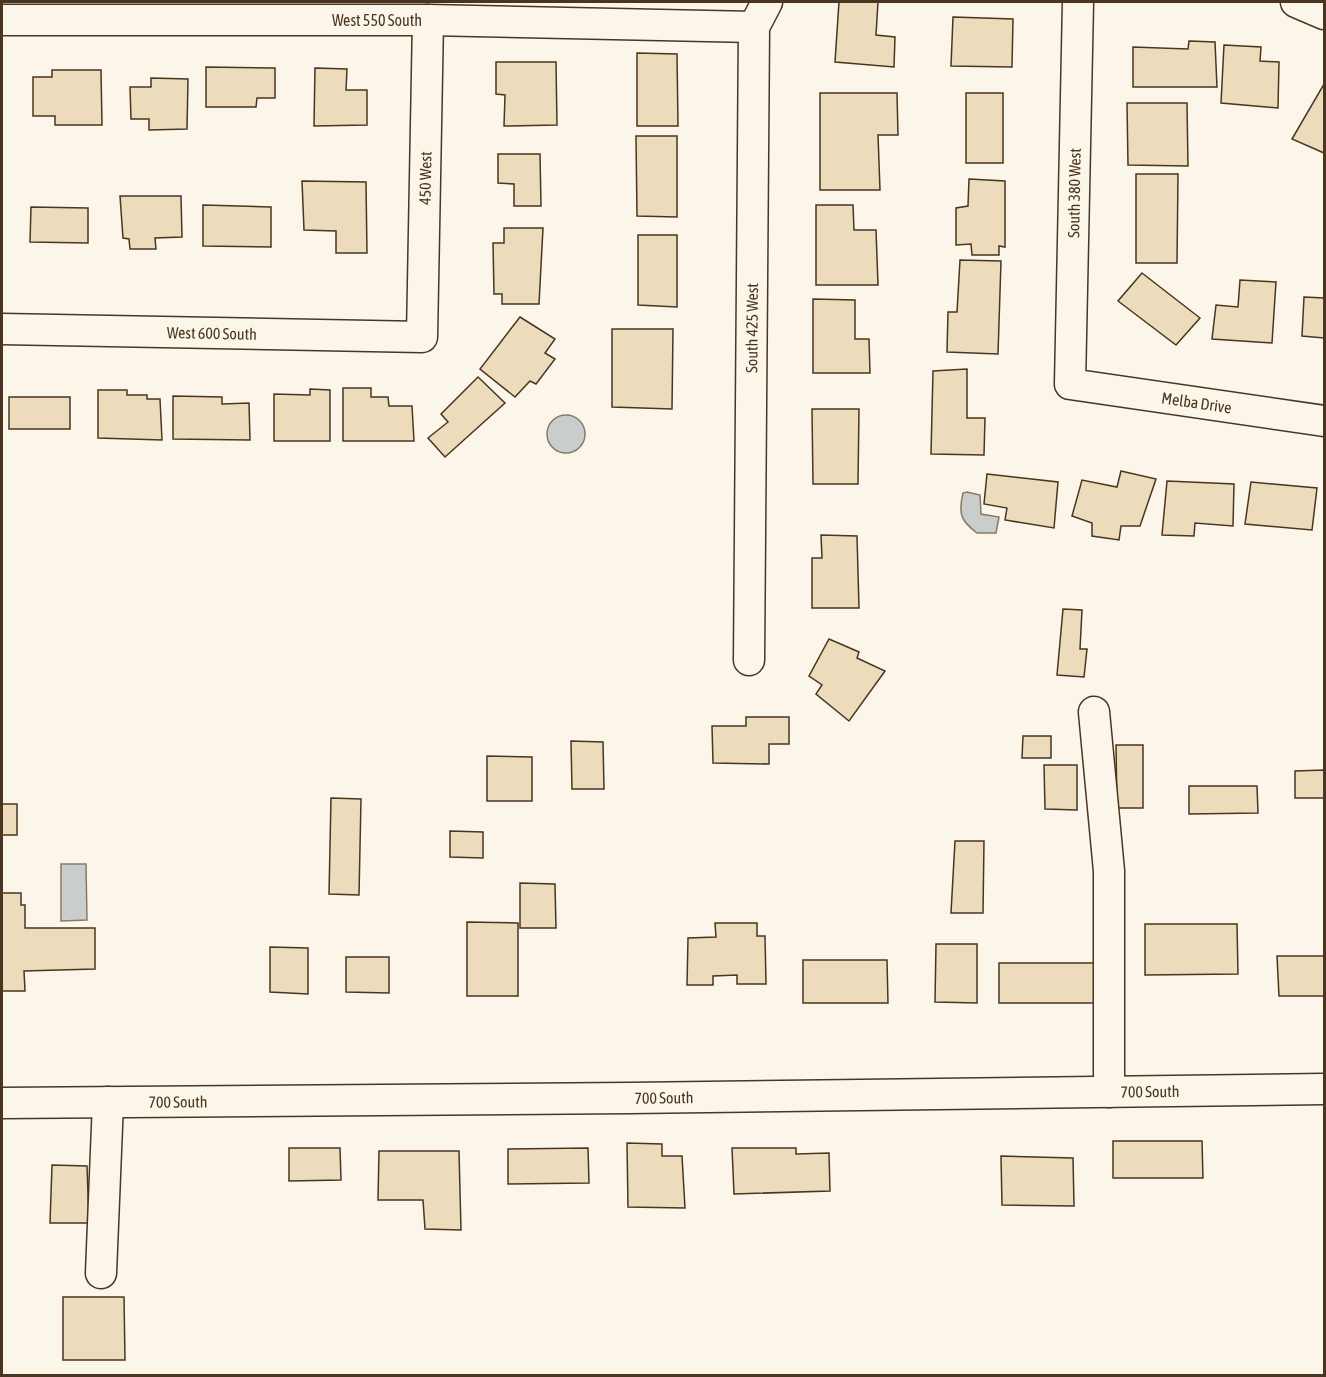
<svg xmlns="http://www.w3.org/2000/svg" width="1326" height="1377" viewBox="0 0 1326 1377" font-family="'Asap Condensed',sans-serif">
<rect width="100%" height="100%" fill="#fbf6e9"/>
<g fill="#c9cecd" stroke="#887966" stroke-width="1.5">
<circle cx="566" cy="434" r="19"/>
<path d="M967,492L980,495L981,514L999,517L996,533H977C961,521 958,514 963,493Z"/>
<path d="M61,864H86L87,920L61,921Z"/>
</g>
<g fill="#ecdcbc" stroke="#4a3520" stroke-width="1.5">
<path d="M839,2H878L876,35L895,37L894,67L835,62Z"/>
<path d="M953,17L1013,19L1012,67L951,66Z"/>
<path d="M1189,41L1215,42L1217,87H1133V47L1188,49Z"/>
<path d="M1224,45L1261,47L1260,61L1279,62L1278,108L1221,103Z"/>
<path d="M637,53L677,54L678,126H637Z"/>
<path d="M496,62H556L557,125L504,126L505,95L496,94Z"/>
<path d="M206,67L275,68V98H257L256,107H206Z"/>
<path d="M315,68L347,69L346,90H367V125L314,126Z"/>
<path d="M52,70H101L102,125H55V116H33V77H52Z"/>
<path d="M151,78L188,79L187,129L149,130V119H131L130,87H151Z"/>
<path d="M1324,84V153L1292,139Z"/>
<path d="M820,93H897L898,135H878L880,190H820Z"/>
<rect x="966" y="93" width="37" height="70"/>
<path d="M1127,103H1187L1188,166L1128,165Z"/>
<path d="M636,136H677V217L637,216Z"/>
<path d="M498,154H540L541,206H514V184L498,183Z"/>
<path d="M1136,174H1178L1177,263H1136Z"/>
<path d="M969,179L1005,181V247L999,246V255H972L971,244L956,245V208L968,206Z"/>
<path d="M302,181L366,182L367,253H336V231L304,230Z"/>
<path d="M120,196H181L182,237L155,238L156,249H130L129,239L123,238Z"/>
<path d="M203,205L271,207V247L203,246Z"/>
<path d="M816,205H853L854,230H876L878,285H816Z"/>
<path d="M31,207L88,208V243L30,242Z"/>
<path d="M504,228H543L539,304H502V294H494L493,243H504Z"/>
<path d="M638,235H677V307L638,305Z"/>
<path d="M960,260L1001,261L998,354L947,352L948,312H957Z"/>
<path d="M1142,273L1200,318L1176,345L1118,301Z"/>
<path d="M1240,280L1276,282L1272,343L1212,339L1216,305L1238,307Z"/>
<path d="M1304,297L1324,298V338L1302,336Z"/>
<path d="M813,299L855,300V339H869L870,373H813Z"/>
<path d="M520,317L555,339L545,353L555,359L536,384L530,381L515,397L480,369Z"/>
<path d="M612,329H673L672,409L612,407Z"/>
<path d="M967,369V418H985L984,455L931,454L933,371Z"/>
<path d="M478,377L505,403L445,457L428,438L448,422L441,414Z"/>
<path d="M343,388H371V397H388L389,406H412L414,441H343Z"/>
<path d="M310,389L330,390V441H274V394L310,395Z"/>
<path d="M98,390H127V395H147V399H160L162,440L98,438Z"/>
<path d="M173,396L222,397V404L249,403L250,440L173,439Z"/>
<rect x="9" y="397" width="61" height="32"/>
<path d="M812,409H859L858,484H813Z"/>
<path d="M1121,471L1156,479L1140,526H1121L1119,540L1092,536V523L1072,516L1082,480L1117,487Z"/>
<path d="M987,474L1058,482L1054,528L1005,520L1007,508L984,504Z"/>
<path d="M1167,481L1234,484L1233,526L1195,523L1194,536L1162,535Z"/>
<path d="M1251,482L1317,488L1312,530L1245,524Z"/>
<path d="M821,535L857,536L859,608H812V558H822Z"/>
<path d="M1063,609L1082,610L1080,649H1087L1084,677L1057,675Z"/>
<path d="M829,639L859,652L857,658L885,671L849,721L816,694L822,685L809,676Z"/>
<path d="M746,717H789V744H769V764L713,763L712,726H746Z"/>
<path d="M1023,736H1051V758H1022Z"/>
<path d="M571,741L603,742L604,789H572Z"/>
<path d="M1116,745H1143V808H1117Z"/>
<path d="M487,756L532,757V801H487Z"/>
<path d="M1044,765H1077V810L1045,809Z"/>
<path d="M1324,770V798H1295V771Z"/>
<path d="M1189,786H1257L1258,813L1189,814Z"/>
<path d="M331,798L361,799L359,895L329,894Z"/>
<rect x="2" y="804" width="15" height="31"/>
<path d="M450,831L483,832V858L450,857Z"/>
<path d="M955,841H984L983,913H951Z"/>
<path d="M520,883L555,884L556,928H520Z"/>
<path d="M2,893H21V905H25V928H95V969L24,971L25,991H2Z"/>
<path d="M467,922L518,923V996H467Z"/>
<path d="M715,923H757V936H765L766,984H737V975L713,976V985H687L688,938L716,937Z"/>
<path d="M1145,924H1237L1238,974L1145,975Z"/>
<path d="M936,944H977V1003L935,1002Z"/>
<path d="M270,947L308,948V994L270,992Z"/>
<path d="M1277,956H1324V996H1279Z"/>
<path d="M346,957H389V993L346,992Z"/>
<path d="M803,960H887L888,1003H803Z"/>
<rect x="999" y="963" width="101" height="40"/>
<path d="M1113,1141H1202L1203,1178H1113Z"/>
<path d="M627,1143L662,1144V1156H682L685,1208L628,1207Z"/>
<path d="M289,1148H340L341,1180L289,1181Z"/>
<path d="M588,1148L589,1183L508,1184V1149Z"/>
<path d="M732,1148H796V1154L829,1153L830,1191L734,1194Z"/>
<path d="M379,1151H459L461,1230L425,1229L423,1200H378Z"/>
<path d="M1001,1156L1073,1158L1074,1206L1002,1205Z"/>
<path d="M52,1165L87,1166L89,1223H50Z"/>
<path d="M63,1297H124L125,1360H63Z"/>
</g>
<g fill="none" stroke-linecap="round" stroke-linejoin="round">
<defs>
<g id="minor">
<path id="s1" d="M1078,2L1070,384L1324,421"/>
<path d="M1296,2L1324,14"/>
<path id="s2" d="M2,20H428L754,27"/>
<path id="s3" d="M2,329L422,337L428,20"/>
<path id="s4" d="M749,660L754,27L767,2"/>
<path d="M1094,712L1109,871V1092"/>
<path id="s5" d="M2,1103L630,1098L1324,1089"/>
<path d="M101,1273L108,1102"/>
</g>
</defs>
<use href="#minor" stroke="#4a3520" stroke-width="33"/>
<use href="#minor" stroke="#fbf6e9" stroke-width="30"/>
</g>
<g text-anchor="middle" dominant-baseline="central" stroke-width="4.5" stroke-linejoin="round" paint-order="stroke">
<g font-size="16" fill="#4a3520" stroke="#fbf6e9">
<text stroke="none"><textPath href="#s2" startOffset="375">West 550 South</textPath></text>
<text stroke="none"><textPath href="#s3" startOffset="579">450 West</textPath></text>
<text transform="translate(1074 193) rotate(-89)">South 380 West</text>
<text stroke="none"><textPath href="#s4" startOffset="332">South 425 West</textPath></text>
<text stroke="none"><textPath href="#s3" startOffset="210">West 600 South</textPath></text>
<text stroke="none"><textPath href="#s1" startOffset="510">Melba Drive</textPath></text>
<text stroke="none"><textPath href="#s5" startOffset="1148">700 South</textPath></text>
<text stroke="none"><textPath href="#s5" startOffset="662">700 South</textPath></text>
<text stroke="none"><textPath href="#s5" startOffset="176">700 South</textPath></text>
</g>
</g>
<rect width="1326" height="1377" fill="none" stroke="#4a3520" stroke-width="6"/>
</svg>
